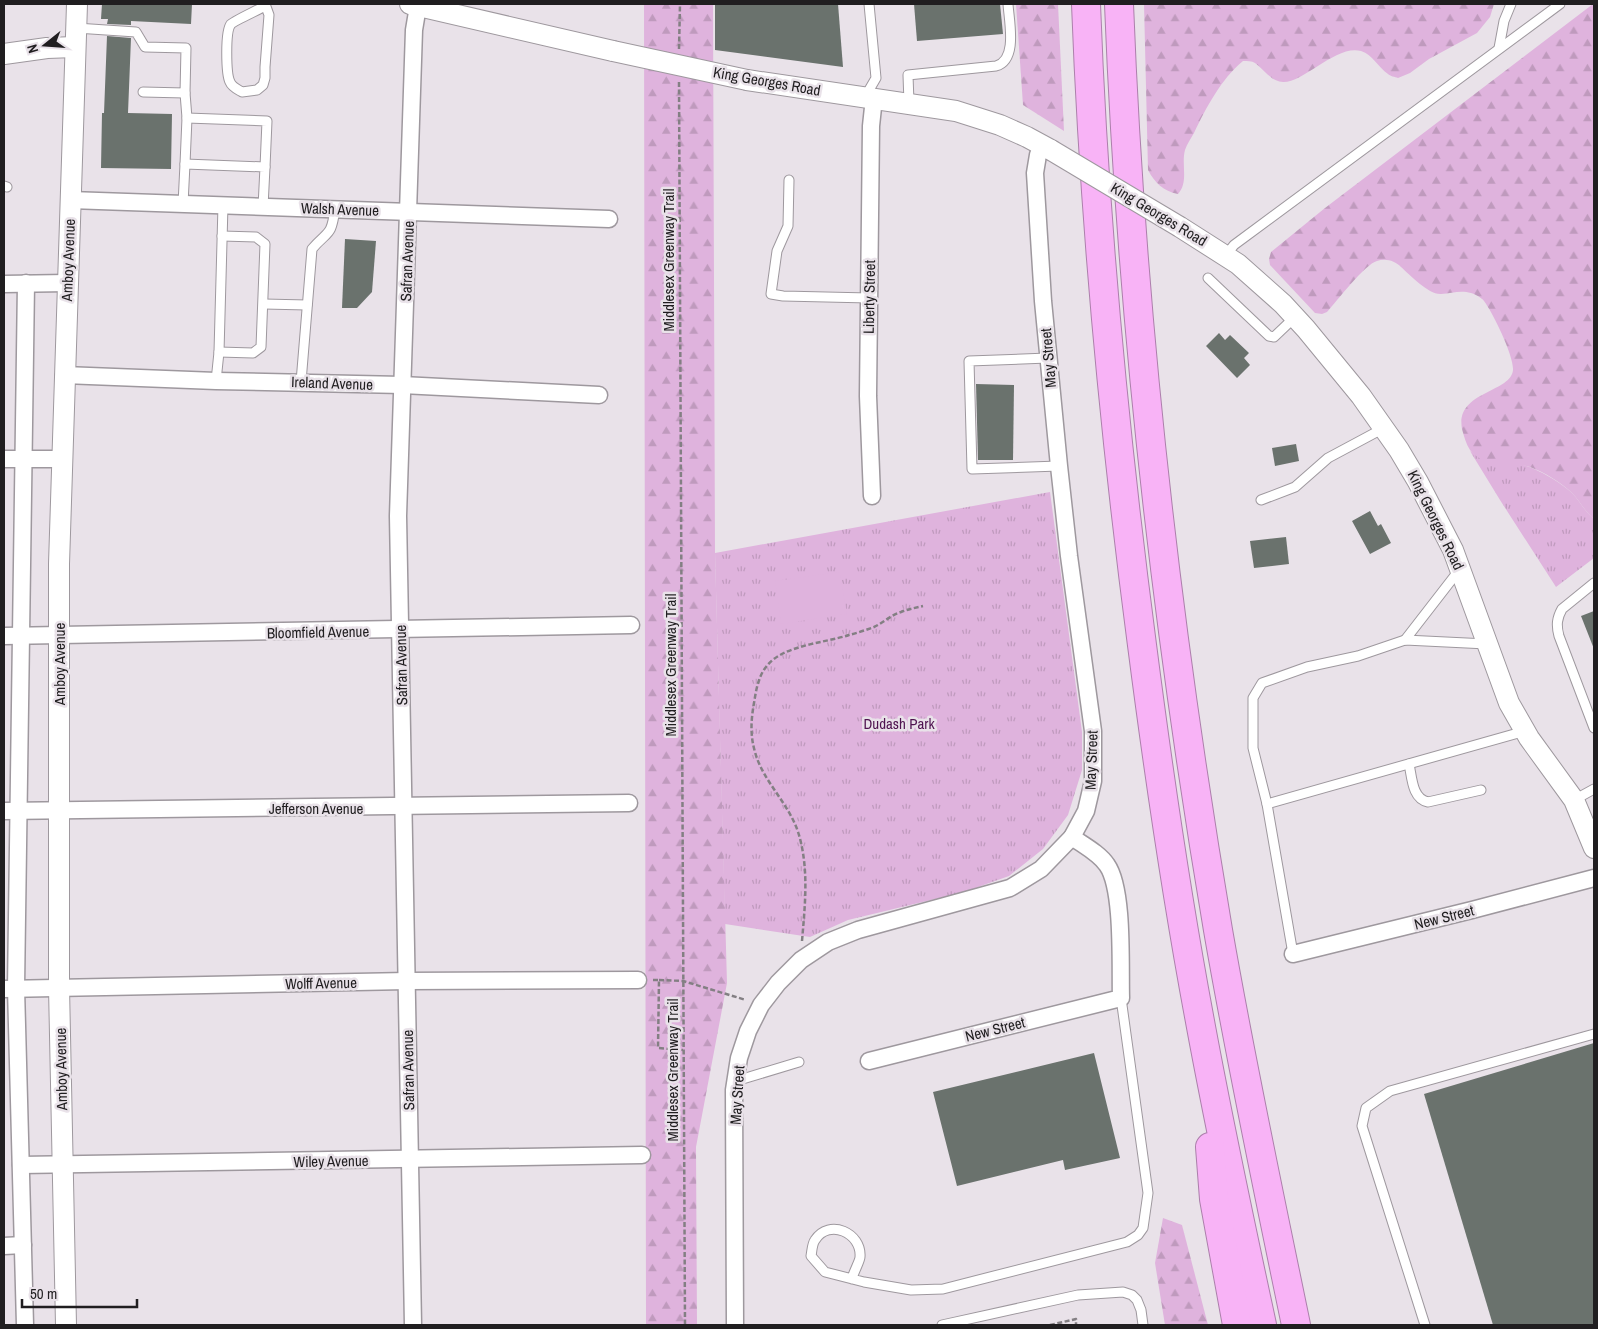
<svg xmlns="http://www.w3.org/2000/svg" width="1598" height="1329" viewBox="0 0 1598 1329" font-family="'Archivo Narrow',sans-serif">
<defs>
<pattern id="grass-tufts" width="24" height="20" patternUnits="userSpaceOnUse" patternTransform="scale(1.25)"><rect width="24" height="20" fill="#dfb3dd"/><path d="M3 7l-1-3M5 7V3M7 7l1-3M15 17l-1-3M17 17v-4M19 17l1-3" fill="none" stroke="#bf9abd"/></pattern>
<pattern id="forest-firs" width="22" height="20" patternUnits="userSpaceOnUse" patternTransform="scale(1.25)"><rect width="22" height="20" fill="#dfb3dd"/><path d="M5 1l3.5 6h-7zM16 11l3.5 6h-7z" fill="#bf9abd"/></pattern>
</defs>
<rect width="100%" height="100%" fill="#e9e2e9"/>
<g fill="url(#grass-tufts)">
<path d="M1470,451C1493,469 1509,458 1532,468C1546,474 1561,483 1572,493C1580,501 1585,512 1594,519V558L1556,587L1500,500Z"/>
<path d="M1050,492L1082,732V770L1068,815L1043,849L1009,876L964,892L848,920L810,937L725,924L715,553Z"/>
</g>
<g fill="url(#forest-firs)">
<path d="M644,4H713L715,553L727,983L696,1147L697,1325H646Z"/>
<path d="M1016,4H1058L1064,131L1023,105Z"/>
<path d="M1144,4H1494L1490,17L1477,33L1429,59L1410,73L1398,78C1395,77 1390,76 1388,74C1378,67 1373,55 1361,51C1337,44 1303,83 1283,82C1271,82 1264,69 1255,63C1252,61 1247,61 1243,61C1221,79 1206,108 1194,133C1191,138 1187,144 1185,150C1181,165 1189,182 1178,194C1163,191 1155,183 1148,170Z"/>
<path d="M1593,4H1594V519C1585,512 1580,501 1572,493C1562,483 1544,472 1530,467C1512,461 1483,468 1470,450C1466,444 1464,436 1462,429C1455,391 1511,393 1513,370C1514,356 1493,313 1484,301C1482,298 1475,294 1471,293C1461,290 1452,293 1441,294C1429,295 1410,275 1401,267C1395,261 1386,258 1377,261C1365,264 1337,301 1327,312L1322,314L1315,313L1270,265L1269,259L1271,252L1325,208Z"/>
<path d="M1163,1218L1182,1225L1208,1325H1165L1155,1263Z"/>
</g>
<path fill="#dfb3dd" d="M840,572L847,614L781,624L775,581Z"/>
<g fill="#6a726d">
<path d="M102,4H192L191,24L131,21V25L107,24L108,19H101Z"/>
<path d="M715,4H838L843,67L715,50Z"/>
<path d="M914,4H1000L1003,34L917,41Z"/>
<path d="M107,36L131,38L128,113L172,114L171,169L101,168L102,113H104Z"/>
<path d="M345,239L376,241L372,292L357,308H342Z"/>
<path d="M1219,333L1225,340L1230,335L1249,353L1244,358L1250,365L1237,378L1206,346Z"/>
<path d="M976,384L1014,385L1013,460H978Z"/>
<path d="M1296,444L1299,461L1275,466L1272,448Z"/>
<path d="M1370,511L1378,526L1381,524L1391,543L1370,554L1352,521Z"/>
<path d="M1286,537L1289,564L1254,568L1250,541Z"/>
<path d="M1594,611V649L1581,616Z"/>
<path d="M1594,1043V1325H1493L1424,1094Z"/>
<path d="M1094,1053L1120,1158L1065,1170L1063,1160L957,1186L933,1092Z"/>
</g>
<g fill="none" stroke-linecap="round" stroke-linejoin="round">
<defs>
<g id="service">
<path d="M265,6C260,9 232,22 231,24C225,31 226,74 230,82C232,87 237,89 242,92L257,90L263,85L265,78V67L269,15L265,4"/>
<path d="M76,28L136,32L145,47L186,48L185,93L143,92"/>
<path d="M1499,48L1504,21L1511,4"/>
<path d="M185,93L187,118L185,164"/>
<path d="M865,97L876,78L869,4"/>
<path d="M909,103L908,75L996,66C1018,60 1009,21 1008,4"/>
<path d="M187,118L267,121L265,167"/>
<path d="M789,180L788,226L777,251L771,294L783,296L869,298"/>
<path d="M4,186L7,187"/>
<path d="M183,204L185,164L265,167L263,207"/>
<path d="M1226,255L1234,245L1560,4"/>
<path d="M1208,278L1269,336L1274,337L1295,317"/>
<path d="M264,304L307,305"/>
<path d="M219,352L253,353L261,347L265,244L256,237L222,236"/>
<path d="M1048,358L969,361L972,469L1059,466"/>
<path d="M216,381L219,352L223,205"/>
<path d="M301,382L312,249C328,230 331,238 335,209"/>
<path d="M1261,500L1295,487L1328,458L1384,428"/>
<path d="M1594,583L1562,609C1557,618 1556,625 1559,636L1594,728"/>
<path d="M1405,640L1460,569"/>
<path d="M1409,764C1412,777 1412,799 1428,802L1481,790"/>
<path d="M1574,800L1594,789"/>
<path d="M1267,804L1253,748V698L1262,683L1307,667L1358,656L1405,640L1487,644"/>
<path d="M1293,954L1267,804L1525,731"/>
<path d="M736,1081L799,1062"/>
<path d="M852,1279C853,1273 860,1261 860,1257C862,1233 829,1218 815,1240C812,1244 812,1251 811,1256L825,1272L864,1282L911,1290L943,1289L1127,1242L1138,1235L1143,1228L1148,1193L1121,998"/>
<path d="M942,1325L1078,1295L1123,1292L1132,1295L1137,1300L1141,1310L1143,1325"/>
<path d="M1425,1325L1362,1126L1366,1108L1390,1091L1594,1034"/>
</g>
<g id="minor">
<path d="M70,200L609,219"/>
<path d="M4,284L67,283"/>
<path d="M64,375L216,381L402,385L599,395"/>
<path d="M4,459H62"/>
<path d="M872,496L868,396L871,126L874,98"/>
<path d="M4,636L631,625"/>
<path d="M4,811L629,803"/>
<path d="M1293,954L1472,910L1594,878"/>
<path d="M4,989L407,981L638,980"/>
<path d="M869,1061L1121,998C1120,967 1124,889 1107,865C1099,853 1083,845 1072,837"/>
<path d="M21,1165L642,1155"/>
<path d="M4,1246L23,1245"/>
<path d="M25,1325L16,988L26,283"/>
<path d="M413,1325L398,516L414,30L418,6"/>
<path d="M735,1325L734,1090L739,1058L748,1031L761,1005L778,983L801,960L828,942L858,930L1010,888L1041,869L1072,837L1086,811L1093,781V731L1069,556L1059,466L1043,301L1035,173L1038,155L1042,145"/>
</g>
<g id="tertiary">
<path d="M410,4L613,51"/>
<path d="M4,54L47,48L75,47"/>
<path d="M747,80L956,111L1000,125L1027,137L1051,150"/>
<path d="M1180,227L1238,264L1283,304L1306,329L1361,396L1399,450L1418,482L1453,550L1509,703L1529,738L1574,800L1594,848"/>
<path d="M66,1325L59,987V564L77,4"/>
</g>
<g id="motorway">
<path d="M1086,4C1094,218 1114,432 1142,645C1158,769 1176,893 1199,1016C1218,1120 1240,1223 1262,1325"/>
<path d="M1119,4C1131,314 1166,624 1218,930C1241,1063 1269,1194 1296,1325"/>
<path d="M1210,1147L1214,1199L1237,1325"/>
</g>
</defs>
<use href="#service" stroke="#9e989e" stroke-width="11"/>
<use href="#minor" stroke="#9e989e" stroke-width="19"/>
<use href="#tertiary" stroke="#9e989e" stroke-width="22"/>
<use href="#motorway" stroke="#ac7fab" stroke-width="30"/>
<g stroke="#837f83" stroke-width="2.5" stroke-dasharray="5 2.5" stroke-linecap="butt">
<path d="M679,49L680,4"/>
<path d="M679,82L685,1325"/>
<path d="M802,941C805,905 809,870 799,835C790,804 763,782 755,752C750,735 751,720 754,703C756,691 758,677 766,667C782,645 825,643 849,635C857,633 866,630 874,627C883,623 891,615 901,612C908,609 915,608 923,606"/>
<path d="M653,980H659L658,1048L683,1050"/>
<path d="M659,980L683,981L746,1000"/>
<path d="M1050,1325L1076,1319V1325"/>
</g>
<use href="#service" stroke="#fff" stroke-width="9"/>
<use href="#minor" stroke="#fff" stroke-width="16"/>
<use href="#tertiary" stroke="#fff" stroke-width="20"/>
<use href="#motorway" stroke="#f8b3f6" stroke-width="28"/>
<defs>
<g id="tertiary-bridge">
<path d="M613,51L747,80"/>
<path d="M1051,150L1180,227"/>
</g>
</defs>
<use href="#tertiary-bridge" stroke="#9e989e" stroke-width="22" stroke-linecap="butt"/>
<use href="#tertiary-bridge" stroke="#fff" stroke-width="20"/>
</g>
<g text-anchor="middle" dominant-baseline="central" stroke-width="5" stroke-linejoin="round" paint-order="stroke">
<g font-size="15" fill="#201e20" stroke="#e9e2e9">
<text transform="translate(767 81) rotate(10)">King Georges Road</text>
<text transform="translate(340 209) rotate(2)">Walsh Avenue</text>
<text transform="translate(1159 214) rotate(31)">King Georges Road</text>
<text transform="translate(68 260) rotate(-88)">Amboy Avenue</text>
<text transform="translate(668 260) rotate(-90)">Middlesex Greenway Trail</text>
<text transform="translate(407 261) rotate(-88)">Safran Avenue</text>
<text transform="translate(869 297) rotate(-89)">Liberty Street</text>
<text transform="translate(1048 358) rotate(-95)">May Street</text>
<text transform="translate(332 383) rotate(2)">Ireland Avenue</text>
<text transform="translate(1436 520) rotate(64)">King Georges Road</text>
<text transform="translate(318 632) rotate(-1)">Bloomfield Avenue</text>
<text transform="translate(59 664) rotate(-90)">Amboy Avenue</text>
<text transform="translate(401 665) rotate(-91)">Safran Avenue</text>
<text transform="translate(670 665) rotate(-90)">Middlesex Greenway Trail</text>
<text transform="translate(1091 760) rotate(-88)">May Street</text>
<text x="316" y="808">Jefferson Avenue</text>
<text transform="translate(1444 917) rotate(-14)">New Street</text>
<text transform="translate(321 983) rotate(-1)">Wolff Avenue</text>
<text transform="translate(995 1029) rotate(-14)">New Street</text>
<text transform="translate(61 1069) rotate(-91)">Amboy Avenue</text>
<text transform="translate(408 1070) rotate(-91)">Safran Avenue</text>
<text transform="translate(672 1070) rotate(-90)">Middlesex Greenway Trail</text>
<text transform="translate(737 1095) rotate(-86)">May Street</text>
<text transform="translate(331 1161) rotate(-1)">Wiley Avenue</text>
</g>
<g font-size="15" fill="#4f1350" stroke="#e9e2e9">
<text x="899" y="723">Dudash Park</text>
</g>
</g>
<rect width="1598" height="1329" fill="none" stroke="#201e20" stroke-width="10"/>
<g transform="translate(45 45) rotate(253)" stroke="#e9e2e9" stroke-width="4" paint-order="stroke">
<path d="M0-4L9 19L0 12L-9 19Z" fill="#201e20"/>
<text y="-8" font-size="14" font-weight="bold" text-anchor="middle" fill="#201e20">N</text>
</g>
<path d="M22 1299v8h115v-8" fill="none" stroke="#201e20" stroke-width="2.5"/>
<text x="30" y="1299" font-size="15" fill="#201e20" stroke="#e9e2e9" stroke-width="4" paint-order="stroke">50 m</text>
</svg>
